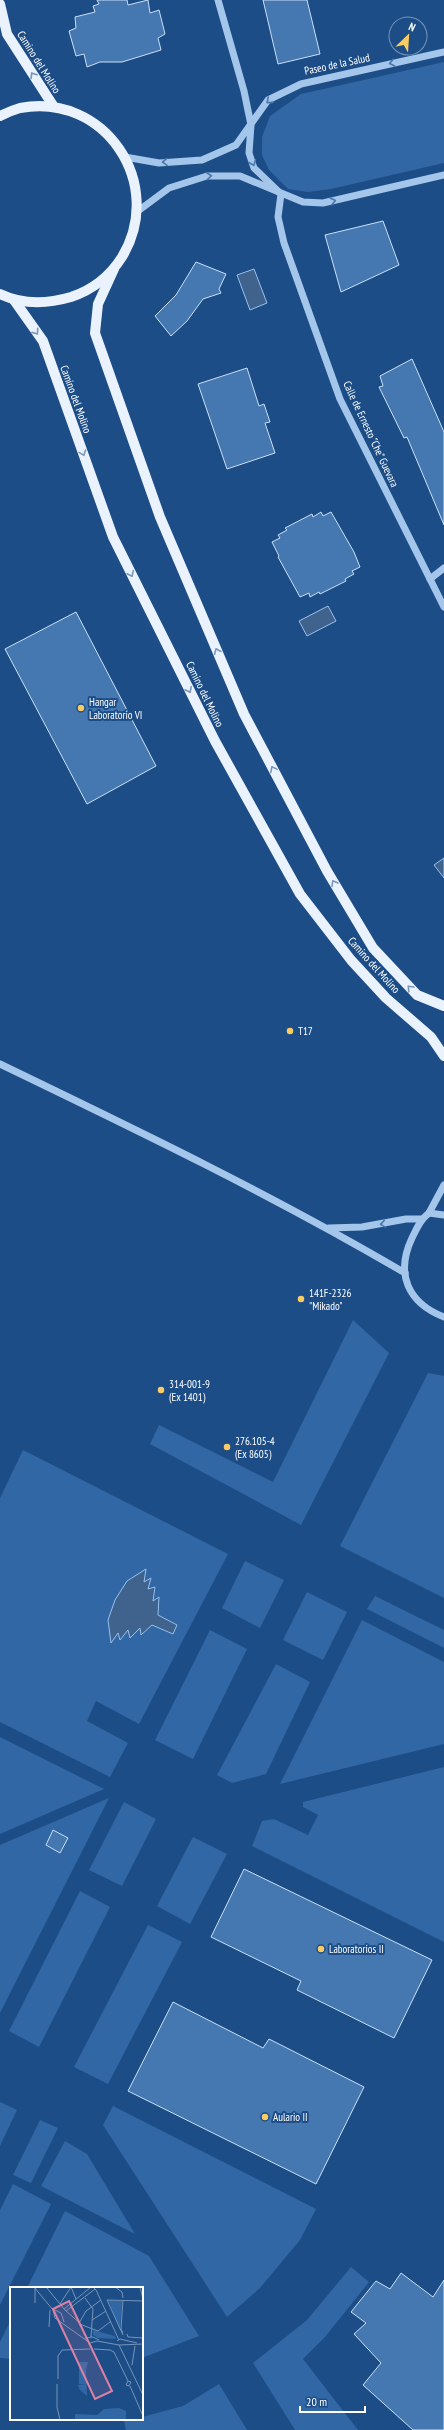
<svg xmlns="http://www.w3.org/2000/svg" width="444" height="2430" viewBox="0 0 444 2430" font-family="'PT Sans Narrow',sans-serif">
<rect width="100%" height="100%" fill="#1c4d87"/>
<g fill="#3067a4" fill-rule="evenodd">
<path d="M444,62V163L331,189L308,192L288,189L269,170L262,155V137L270,116L301,94Z"/>
<path d="M353,1320L389,1353L301,1525L150,1444L159,1425L273,1482Z"/>
<path d="M428,1373L444,1376V1598L340,1546Z"/>
<path d="M23,1450L228,1554L139,1724L96,1701L87,1721L128,1743L110,1777L0,1722V1498ZM146,1569L144,1583L151,1578L147,1590L155,1587L153,1602L159,1598L158,1615L177,1625H152L142,1634L140,1628L130,1637L128,1629L120,1640L118,1633L111,1642Z"/>
<path d="M245,1561L284,1580L260,1628L222,1608Z"/>
<path d="M307,1592L347,1612L323,1660L283,1640Z"/>
<path d="M375,1596L444,1630V1648L367,1609Z"/>
<path d="M362,1620L444,1662V1744L280,1784Z"/>
<path d="M210,1630L247,1649L193,1759L155,1740Z"/>
<path d="M276,1664L310,1682L266,1774L232,1783L217,1775Z"/>
<path d="M0,1737L104,1789L0,1834Z"/>
<path d="M444,1767V1942L252,1846L262,1821L274,1819L308,1835L318,1815L303,1807V1802Z"/>
<path d="M109,1798L0,2013V1845ZM53,1831L68,1838L60,1853L46,1845Z"/>
<path d="M124,1802L156,1819L122,1886L89,1870Z"/>
<path d="M193,1837L227,1854L190,1924L157,1906Z"/>
<path d="M80,1891L110,1907L39,2047L9,2031Z"/>
<path d="M148,1925L182,1942L108,2084L74,2067Z"/>
<path d="M0,2102L17,2110L0,2146Z"/>
<path d="M113,2106L316,2209L300,2240L260,2288L227,2317L103,2125Z"/>
<path d="M40,2120L58,2128L31,2183L13,2175Z"/>
<path d="M65,2141L87,2154L135,2234L41,2186Z"/>
<path d="M13,2184L51,2204L0,2305V2210Z"/>
<path d="M65,2211L149,2256L199,2336L142,2358V2288H27Z"/>
<path d="M351,2267L369,2282L325,2337L303,2359L358,2430H295L253,2363L307,2320Z"/>
<path d="M11,2320V2359L0,2358V2342Z"/>
<path d="M219,2384L247,2430H126L124,2421L142,2419V2417L183,2406Z"/>
</g>
<g fill="#3f638d" stroke="#98c1ed">
<path d="M254,269L267,303L250,310L237,275Z"/>
<path d="M328,606L336,621L307,636L299,621Z"/>
<path d="M444,858V878L434,865Z"/>
<path d="M146,1569L144,1582L151,1578L148,1589L155,1587L153,1601L159,1597L158,1615L177,1625L173,1634L152,1625L141,1635L140,1628L130,1638L128,1630L120,1640L118,1633L111,1643L108,1620L115,1600L127,1581Z"/>
</g>
<g fill="#4577b0" stroke="#cae0f8">
<path d="M97,0H127L128,5L148,0L150,13L159,10L165,34L158,38L161,50L122,62H100L87,67L84,54L76,56L69,31L76,28L75,17L95,12L93,6L99,4Z"/>
<path d="M263,0H307L320,54L278,64Z"/>
<path d="M383,221L399,265L341,292L325,235Z"/>
<path d="M196,262L226,274L219,289L221,293L203,299L187,321L171,336L155,316L176,295Z"/>
<path d="M412,359L444,432V525L407,437L404,438L379,387L383,386L380,376Z"/>
<path d="M247,368L259,406L264,404L270,422L265,423L275,453L227,469L198,384Z"/>
<path d="M321,512L323,516L331,512L354,552L360,567L352,571L354,574L345,579L346,581L320,594L319,592L310,597L309,593L300,597L278,557L279,556L272,542L280,538L278,535L287,530L285,528L312,514L313,517Z"/>
<path d="M76,612L156,766L87,804L5,649Z"/>
<path d="M53,1830L68,1838L60,1853L46,1845Z"/>
<path d="M244,1869L432,1960L394,2038L297,1990L301,1981L211,1937Z"/>
<path d="M173,2002L263,2048L269,2039L364,2087L316,2184L128,2091Z"/>
<path d="M401,2273L433,2297L444,2280V2430H413L363,2385L381,2363L354,2334L366,2323L351,2312L376,2281L390,2289Z"/>
</g>
<g fill="none" stroke-linecap="round" stroke-linejoin="round">
<g stroke="#a5c6eb" stroke-width="7">
<path d="M218,0L244,91L251,125L249,153L254,168L281,194L278,217L284,243L340,399L444,607"/>
<path d="M125,157L159,163L202,160L236,145L268,100L301,84L444,52"/>
<path d="M138,211L169,188L207,176H240L303,202L323,203L444,175"/>
<path d="M430,579L444,568"/>
<path d="M0,1064C137,1130 274,1196 405,1273"/>
<path d="M429,1213L444,1185"/>
<path d="M444,1215L429,1213C420,1220 417,1228 412,1238C395,1274 408,1303 444,1317"/>
<path d="M329,1228L362,1227L406,1219H421"/>
</g>
<g stroke="#eaf2fe" stroke-width="10">
<path d="M0,4L7,34L54,107"/>
<path d="M0,116C6,113 13,110 20,108C105,92 166,184 122,257C110,276 92,290 71,297C47,304 23,305 0,294"/>
<path d="M114,269L98,304L95,333L160,517L244,714L327,871L373,948L417,995L444,1006"/>
<path d="M14,300L43,341L113,537L215,741L300,894L351,960L386,998L431,1037L444,1056"/>
</g>
</g>
<defs><path id="oneway-chevron" d="M-2-3.5L2.5 0L-2 3.5" fill="none" stroke-width="1.6" stroke-linecap="round" stroke-linejoin="round"/></defs>
<g stroke="#4c77aa">
<use href="#oneway-chevron" transform="translate(392 63) rotate(168)"/>
<use href="#oneway-chevron" transform="translate(269 101) rotate(139)"/>
<use href="#oneway-chevron" transform="translate(165 162) rotate(178)"/>
<use href="#oneway-chevron" transform="translate(253 163) rotate(68)"/>
<use href="#oneway-chevron" transform="translate(209 176) rotate(-6)"/>
<use href="#oneway-chevron" transform="translate(333 201) rotate(-13)"/>
<use href="#oneway-chevron" transform="translate(383 1224) rotate(171)"/>
</g>
<g stroke="#7997bd">
<use href="#oneway-chevron" transform="translate(33 75) rotate(-122)"/>
<use href="#oneway-chevron" transform="translate(36 332) rotate(55)"/>
<use href="#oneway-chevron" transform="translate(83 453) rotate(70)"/>
<use href="#oneway-chevron" transform="translate(131 574) rotate(64)"/>
<use href="#oneway-chevron" transform="translate(217 651) rotate(-113)"/>
<use href="#oneway-chevron" transform="translate(189 690) rotate(64)"/>
<use href="#oneway-chevron" transform="translate(273 769) rotate(-118)"/>
<use href="#oneway-chevron" transform="translate(334 883) rotate(-121)"/>
<use href="#oneway-chevron" transform="translate(410 988) rotate(-133)"/>
</g>
<g fill="#fbcc63" stroke="#1c4d87" stroke-width="1.5">
<circle cx="81" cy="708" r="4"/>
<circle cx="290" cy="1031" r="4"/>
<circle cx="301" cy="1299" r="4"/>
<circle cx="161" cy="1390" r="4"/>
<circle cx="227" cy="1447" r="4"/>
<circle cx="321" cy="1949" r="4"/>
<circle cx="265" cy="2117" r="4"/>
</g>
<g text-anchor="middle" dominant-baseline="central" stroke-width="4" stroke-linejoin="round" paint-order="stroke">
<g font-size="11" fill="#fff" stroke="#1c4d87">
<text transform="translate(39 62) rotate(58)">Camino del Molino</text>
<text transform="translate(337 64) rotate(-12)">Paseo de la Salud</text>
<text transform="translate(76 399) rotate(70)">Camino del Molino</text>
<text transform="translate(371 434) rotate(65)">Calle de Ernesto "Che" Guevara</text>
<text transform="translate(205 694) rotate(64)">Camino del Molino</text>
<text transform="translate(374 965) rotate(48)">Camino del Molino</text>
</g>
<g font-size="11" fill="#fff" stroke="#1c4d87" text-anchor="start">
<text x="89" y="702">Hangar<tspan x="89" dy="13">Laboratorio VI</tspan></text>
<text x="298" y="1031">T17</text>
<text x="309" y="1293">141F-2326<tspan x="309" dy="13">"Mikado"</tspan></text>
<text x="169" y="1384">314-001-9<tspan x="169" dy="13">(Ex 1401)</tspan></text>
<text x="235" y="1441">276.105-4<tspan x="235" dy="13">(Ex 8605)</tspan></text>
<text x="329" y="1949">Laboratorios II</text>
<text x="273" y="2117">Aulario II</text>
</g>
</g>
<g transform="translate(10 2287)">
<rect width="133" height="133" fill="#1c4d87"/>
<path d="M98,13L112,14L110,43ZM83,43L105,49L106,52L88,51L83,48ZM69,75H78L76,83L77,109L69,102L68,98L76,97H69ZM109,121L116,124V133H65V127L87,128L94,122Z" fill="#3067a4"/>
<path fill="none" stroke="#7794b7" stroke-width="1" d="M24,0L43,23L45,31L80,56L87,54L109,58L133,57M36,0L55,23L72,38L88,44L100,35M83,0L86,3L109,53M105,0L112,5L113,11M130,0L133,12M75,11L83,22L81,50M113,13L111,42L113,46M25,16V1M50,17L61,0L66,12M43,22L51,26L54,35M54,22L81,0M56,24L85,2M82,33L96,24M69,36L76,24L91,13M39,40L40,23M117,47L118,50L133,51M113,48L97,13L133,14M75,51L83,50L89,53M107,54L110,52L127,56M109,58L133,108M84,62L100,63L104,65L118,94L121,95L119,99L116,98L118,94M122,78L125,59M48,92V69L52,63L80,62M47,97V120L50,133M120,99L133,129"/>
<path fill="#dd80a5" fill-opacity="0.15" stroke="#dd80a5" stroke-width="2" d="M59,14L102,104L85,112L43,22Z"/>
<rect width="133" height="133" fill="none" stroke="#fff" stroke-width="2"/>
</g>
<g transform="translate(408 36) rotate(25)"><circle r="19" fill="#1c4d87" stroke="#7794b7"/>
<path d="M0-3L7 15L0 10L-7 15Z" fill="#fbcc63"/>
<text y="-6" font-size="11" font-weight="bold" text-anchor="middle" fill="#ffffff">N</text>
</g>
<path d="M300 2406v6h65v-6" fill="none" stroke="#ffffff" stroke-width="2"/>
<text x="306" y="2406" font-size="12" fill="#ffffff" stroke="#1c4d87" stroke-width="3" paint-order="stroke">20 m</text>
</svg>
